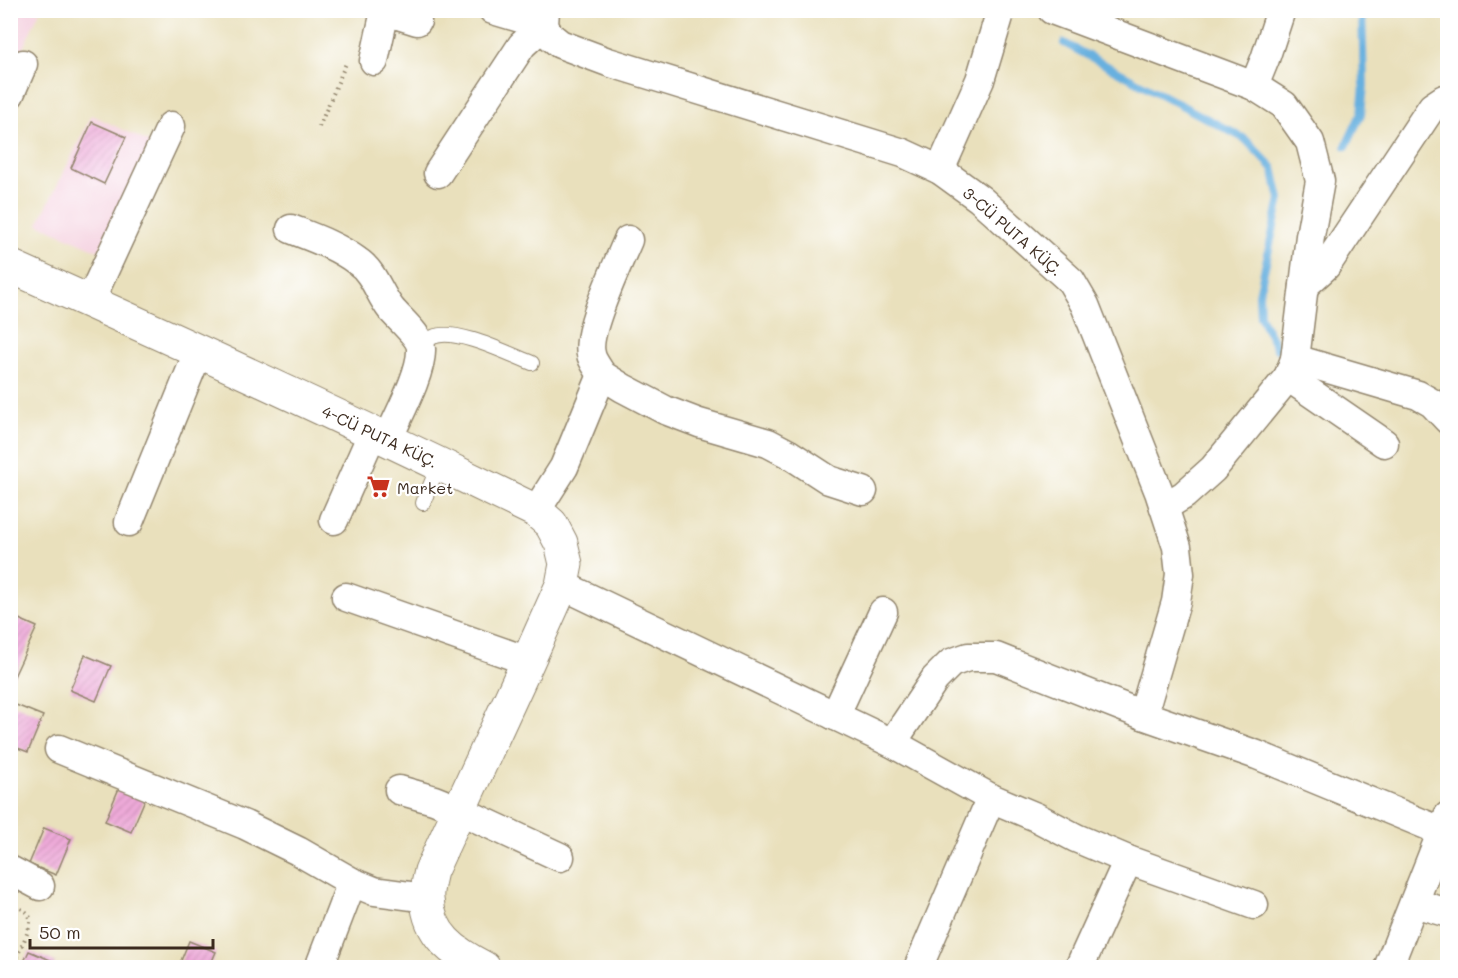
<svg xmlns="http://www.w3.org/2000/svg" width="1458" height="978" viewBox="0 0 1458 978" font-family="Mali,sans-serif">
<defs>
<pattern id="building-hatch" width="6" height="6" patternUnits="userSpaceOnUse" patternTransform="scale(1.5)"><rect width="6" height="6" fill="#eeaad9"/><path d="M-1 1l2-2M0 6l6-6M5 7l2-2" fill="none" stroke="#cd92ba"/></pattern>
</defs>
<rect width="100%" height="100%" fill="#fff"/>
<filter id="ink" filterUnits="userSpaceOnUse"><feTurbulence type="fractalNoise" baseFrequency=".0167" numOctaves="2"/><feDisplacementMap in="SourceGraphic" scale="12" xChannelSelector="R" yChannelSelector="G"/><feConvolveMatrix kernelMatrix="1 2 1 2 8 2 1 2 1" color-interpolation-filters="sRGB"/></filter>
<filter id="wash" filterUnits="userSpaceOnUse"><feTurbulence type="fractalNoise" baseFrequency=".008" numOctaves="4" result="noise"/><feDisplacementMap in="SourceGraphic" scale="24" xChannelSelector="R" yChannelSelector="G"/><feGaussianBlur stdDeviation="1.35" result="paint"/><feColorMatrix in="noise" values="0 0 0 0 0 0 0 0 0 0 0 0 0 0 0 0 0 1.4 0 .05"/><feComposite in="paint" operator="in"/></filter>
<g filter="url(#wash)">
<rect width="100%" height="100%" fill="#e9e0bc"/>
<g fill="#f4cfde">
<path d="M11,11H40L11,74Z"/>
<path d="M92,115L152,144L99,251L38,224Z"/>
</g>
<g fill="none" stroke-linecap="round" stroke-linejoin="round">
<g stroke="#68b0df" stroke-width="8">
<path d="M1064,43L1245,139L1273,168L1280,199L1259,294L1260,316L1277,349"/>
<path d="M1346,146L1361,114L1364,86L1362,10"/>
</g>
</g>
<g id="blocks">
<g fill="url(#building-hatch)">
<path d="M92,122L126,137L104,184L71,168Z"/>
<path d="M10,615L37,627L10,685Z"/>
<path d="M85,655L111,666L96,701L70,690Z"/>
<path d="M16,705L43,716L28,752L10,745V718Z"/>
<path d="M120,786L146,797L131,832L105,821Z"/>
<path d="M44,828L71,839L56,875L29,864Z"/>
<path d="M189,941L216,952L209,968H178Z"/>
<path d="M29,951L55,962L53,968H21Z"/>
</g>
</g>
</g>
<g filter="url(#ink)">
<use href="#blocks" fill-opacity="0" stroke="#92856d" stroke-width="1.5"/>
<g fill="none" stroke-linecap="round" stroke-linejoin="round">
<defs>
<g id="service">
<path d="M422,346C425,344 429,339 433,337C455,327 509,354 532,363"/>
<path d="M423,503L439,464"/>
</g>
<g id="minor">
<path d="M382,10L417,21"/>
<path d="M493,10L544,25"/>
<path d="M545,10L544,25L549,35L560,44L608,62L903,153L940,170L980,199L1071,281L1085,305L1159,492L1177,547L1180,574L1176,602L1143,715"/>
<path d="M1052,10L1254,86L1284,105L1310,142L1320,181L1310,236L1295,359L1288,377L1213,469L1184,495L1164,507"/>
<path d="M374,61L385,11"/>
<path d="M1254,86L1265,59L1281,10"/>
<path d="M10,94L23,64"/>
<path d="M940,170L980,80L1001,10"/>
<path d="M438,173L522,45L544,25"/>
<path d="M291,229C314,238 337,246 357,261C374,272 379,294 391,309C399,319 421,337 421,349C422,373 398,416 388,439"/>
<path d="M1304,286L1326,266L1432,107L1444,99L1448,100"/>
<path d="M90,301L171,126"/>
<path d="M1295,359L1418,395L1432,403L1448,420"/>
<path d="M602,375C599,369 592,361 591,354C585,332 618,264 628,240"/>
<path d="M1288,377L1384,443"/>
<path d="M536,511L564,467L602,375L623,388L665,410L699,423L768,443L789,454L829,480L863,491"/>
<path d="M334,520L373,432"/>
<path d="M129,522L199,350"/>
<path d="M562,585L892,743L991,798L1036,817L1076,838L1128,860L1254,905"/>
<path d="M346,597L528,661"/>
<path d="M835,716L883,612"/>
<path d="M892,743L935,679L951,663L968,657H996L1143,715L1257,755L1441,831"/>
<path d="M59,749L245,825L298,851L352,882L374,891L426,898"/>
<path d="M399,790L434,800L459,810L560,857"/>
<path d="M10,870L40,886"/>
<path d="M1414,903L1448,913"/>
<path d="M319,968L352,882"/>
<path d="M918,968L991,798"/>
<path d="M1079,968L1128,860"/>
<path d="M1388,968L1448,816"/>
</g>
<path id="tertiary" d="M10,266C187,345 362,426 536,511L551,524L561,543L566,564L562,585L528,661L431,871C429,880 426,891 427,899C429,935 454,953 484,968"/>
</defs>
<use href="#service" stroke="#92856d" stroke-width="16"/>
<use href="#minor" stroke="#92856d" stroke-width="31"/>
<use href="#tertiary" stroke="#92856d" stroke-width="35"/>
<g stroke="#92856d" stroke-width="4" stroke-dasharray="1.5 4.5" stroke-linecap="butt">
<path d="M319,127L347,61"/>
<path d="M12,968C16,956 32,929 30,918C28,912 24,910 20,908"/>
</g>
<use href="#service" stroke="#fff" stroke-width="14"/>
<use href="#minor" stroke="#fff" stroke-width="28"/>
<use href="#tertiary" stroke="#fff" stroke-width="33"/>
</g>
</g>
<defs>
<symbol id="supermarket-bare" viewBox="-9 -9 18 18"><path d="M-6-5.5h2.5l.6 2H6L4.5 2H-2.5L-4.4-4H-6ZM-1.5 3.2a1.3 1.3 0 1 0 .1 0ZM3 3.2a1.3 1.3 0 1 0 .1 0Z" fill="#c8321e" stroke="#fff" stroke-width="2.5" paint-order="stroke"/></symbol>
</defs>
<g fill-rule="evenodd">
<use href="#supermarket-bare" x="362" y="470" width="33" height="33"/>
</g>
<g text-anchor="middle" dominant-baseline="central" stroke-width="4.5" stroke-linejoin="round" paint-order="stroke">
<g font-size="16" fill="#3b2a1e" stroke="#fff">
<text transform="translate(1013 231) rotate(41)">3-CÜ PUTA KÜÇ.</text>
<text transform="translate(380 436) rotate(25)">4-CÜ PUTA KÜÇ.</text>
</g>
<g font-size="16" fill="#3b2a1e" stroke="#fff" text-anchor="start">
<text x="397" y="487">Market</text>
</g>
</g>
<rect width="1458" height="978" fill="none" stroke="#fff" stroke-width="36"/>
<path d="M30 939v9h183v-9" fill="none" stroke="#3b2a1e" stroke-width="3"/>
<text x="39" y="939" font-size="18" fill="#3b2a1e" stroke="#ffffff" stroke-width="4.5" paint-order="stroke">50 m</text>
</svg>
